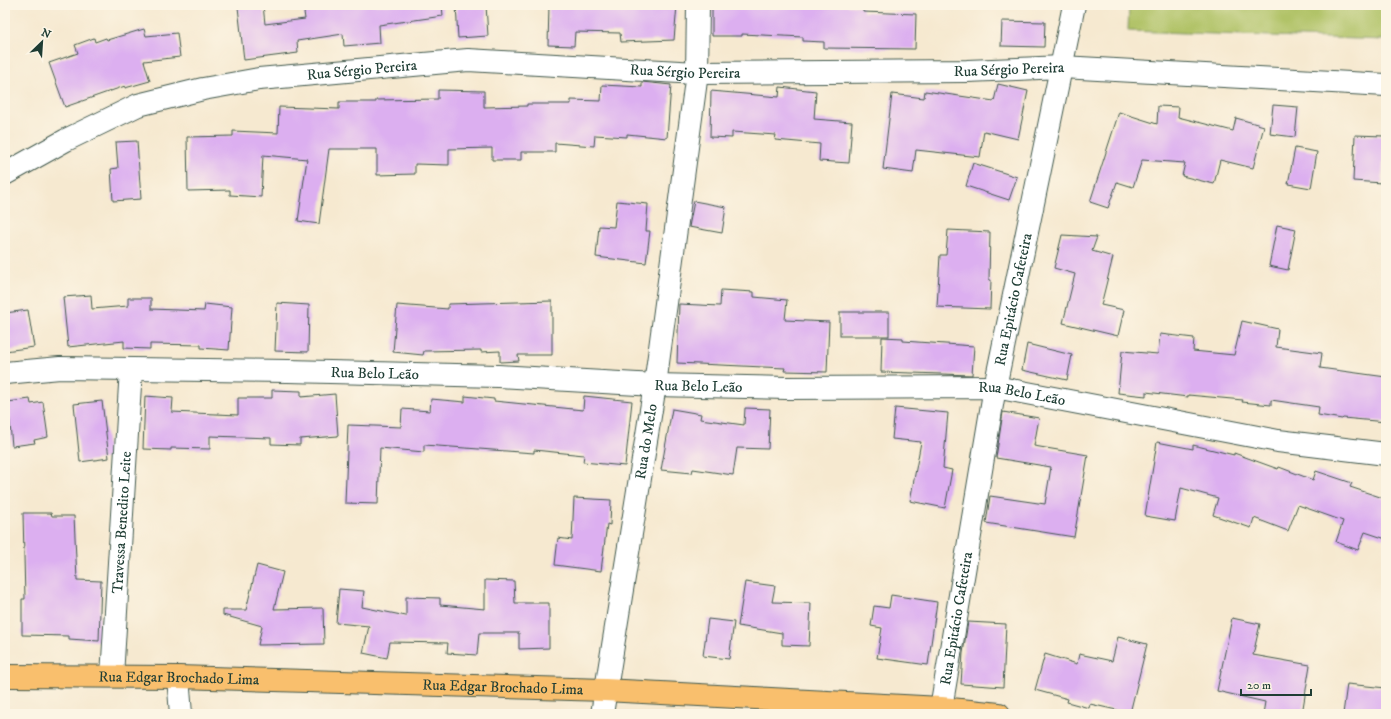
<svg xmlns="http://www.w3.org/2000/svg" width="1391" height="719" viewBox="0 0 1391 719" font-family="'IM FELL DW Pica',serif">
<rect width="100%" height="100%" fill="#fcf5e5"/>
<filter id="ink" filterUnits="userSpaceOnUse"><feTurbulence type="fractalNoise" baseFrequency=".025" numOctaves="2"/><feDisplacementMap in="SourceGraphic" scale="8" xChannelSelector="R" yChannelSelector="G"/><feConvolveMatrix kernelMatrix="1 2 1 2 8 2 1 2 1" color-interpolation-filters="sRGB"/></filter>
<filter id="wash" filterUnits="userSpaceOnUse"><feTurbulence type="fractalNoise" baseFrequency=".012" numOctaves="4" result="noise"/><feDisplacementMap in="SourceGraphic" scale="16" xChannelSelector="R" yChannelSelector="G"/><feGaussianBlur stdDeviation="0.9" result="paint"/><feColorMatrix in="noise" values="0 0 0 0 0 0 0 0 0 0 0 0 0 0 0 0 0 1.4 0 .05"/><feComposite in="paint" operator="in"/></filter>
<g filter="url(#wash)">
<rect width="100%" height="100%" fill="#f6e9d0"/>
<path fill="#b1c367" stroke="#68804e" d="M1129,5H1386V40L1128,31Z"/>
<g id="blocks">
<g fill="#dcaff0">
<path d="M263,5L265,24L305,19L303,5H442L443,16L379,25L380,43L344,46L343,34L297,41L298,53L244,60L238,7Z"/>
<path d="M456,5H486L488,36L458,38Z"/>
<path d="M549,5H647V6L677,5L674,40L621,42L620,33L575,32L574,46L548,45Z"/>
<path d="M712,5L863,6V12L916,14L915,49L824,48V42L803,41V37L742,34V36H712Z"/>
<path d="M1002,21L1045,22L1044,47L1001,46Z"/>
<path d="M144,29L146,36L177,33L180,57L144,61L150,81L125,88V86L65,107L49,63L78,53L75,45L94,38L95,42L106,38L107,40Z"/>
<path d="M642,82L671,85L667,138L627,134V137L595,135L594,146L555,143V152H521V160H492V148L449,149V165L415,164V174L377,175V149H329L319,224L298,221L307,159L263,155L261,197L230,195V190L188,191L187,137L233,136V131L278,133L279,107L339,109V102H376V100L438,99V90L484,91V107L527,106V104H571V100L601,101L602,85L642,87Z"/>
<path d="M998,84L1028,91L1018,139L984,131L980,157L916,150L913,173L883,169L892,94L924,98L925,91L994,101Z"/>
<path d="M780,87L816,91L814,119L852,122L849,163L819,161L820,144L775,140L776,135L732,132V138L710,137L711,91L779,97Z"/>
<path d="M1273,105L1298,107L1295,137L1270,134Z"/>
<path d="M1158,106L1179,107L1178,117L1233,131L1236,118L1264,126L1253,168L1220,160L1214,184L1182,176L1185,163L1142,160L1133,187L1117,182L1108,208L1090,202L1119,112L1157,124Z"/>
<path d="M1355,135L1384,136L1382,183L1353,181Z"/>
<path d="M137,141L141,199L113,201L111,169L118,168L116,142Z"/>
<path d="M1295,148L1317,152L1311,188L1288,184Z"/>
<path d="M973,163L1017,177L1009,200L966,186Z"/>
<path d="M617,201L648,204L646,231H650L646,263L596,257L599,226L614,227Z"/>
<path d="M694,201L726,207L722,233L689,227Z"/>
<path d="M1277,225L1296,229L1288,270L1269,266Z"/>
<path d="M948,230L990,232L989,280H991L990,309L937,307L940,255H946Z"/>
<path d="M1062,235L1097,237L1092,251L1113,257L1101,305L1124,310L1118,336L1063,323L1075,274L1054,268Z"/>
<path d="M721,290L754,292V297L787,300L785,320L829,322L827,372L784,371L785,368L677,363L679,304L720,306Z"/>
<path d="M91,295L92,309L128,306V298H151V309L204,311L205,304L232,307L229,350L201,348V345L150,344V349L124,348V341L68,347L63,297Z"/>
<path d="M552,301V355H518L519,361L500,362V351L481,352V350L424,351L423,355L393,352L397,305L448,309V304Z"/>
<path d="M277,303L309,305L308,352L275,351Z"/>
<path d="M28,310L34,347L5,351V313Z"/>
<rect x="840" y="312" width="49" height="24"/>
<path d="M1242,321L1278,329L1276,347L1322,353L1320,368L1386,377V422L1343,418L1342,419L1318,415L1319,407L1271,400V405L1242,402L1243,400L1188,395V397L1146,392V396L1118,393L1122,351L1158,354L1160,334L1194,338L1193,351L1234,355Z"/>
<path d="M882,337L903,338V341L974,346L972,375L881,372Z"/>
<path d="M1027,344L1072,355L1067,380L1022,370Z"/>
<path d="M272,390L301,391V397L335,394L338,436L300,439V445L271,444V438L210,436V449L171,448V450L143,449L145,396L173,398L172,412L238,415V398H272Z"/>
<path d="M465,396L494,399V401L583,410L584,396L632,401L625,466L583,462L584,455L534,450V453L424,445V452L380,448L378,504L345,503L348,425L401,427L402,409L430,411L431,399L465,402Z"/>
<path d="M30,399L31,404L43,402L48,437L34,440L35,443L12,446L8,402Z"/>
<path d="M102,401L109,458L80,462L74,404Z"/>
<path d="M745,408L770,409L768,449L737,448L733,475L693,469L692,473L661,470L672,409L701,414L700,419L744,425Z"/>
<path d="M895,408L948,413L943,468L952,470L945,508L910,501L921,442L892,439Z"/>
<path d="M1003,412L1039,418L1034,446L1088,455L1074,537L986,523L990,496L1045,504L1051,467L996,458Z"/>
<path d="M1157,442L1193,449V445L1234,455V453L1278,469L1279,467L1313,480L1316,471L1352,483L1350,487L1386,499V539L1365,532L1358,550L1336,542L1343,521L1298,505L1288,531L1254,518L1251,528L1213,515L1218,498L1181,488L1175,521L1145,516Z"/>
<path d="M574,498L611,500L610,525L607,524L601,571L555,565L558,538L572,540Z"/>
<path d="M23,513H51L52,516H74L77,580L101,581L99,641L69,639V636L22,635V599H25Z"/>
<path d="M257,565L283,572L274,609L323,608L324,644L258,645L262,626L223,615V610H246Z"/>
<path d="M485,580L514,581L515,603H549V648L519,649V633H479L477,655L447,653L448,643L390,642L387,658L363,653L369,626L336,623L339,589L364,591L362,607L406,616V597L440,598V605L485,609Z"/>
<path d="M745,582L775,586L772,602L811,603L809,646L782,645V633L738,626Z"/>
<path d="M891,595L937,602L928,665L877,658L882,628L871,626L874,606L889,608Z"/>
<path d="M1232,618L1260,624L1253,655L1310,665L1302,714H1263L1265,702L1217,691Z"/>
<path d="M708,619L734,622L729,659L703,656Z"/>
<path d="M968,622L1006,624L1003,687L961,684L963,653Z"/>
<path d="M1118,637L1147,644L1130,713L1090,704L1089,708L1067,702L1068,699L1035,690L1045,654L1077,664L1079,654L1112,661Z"/>
<path d="M1347,684L1386,688V714H1343Z"/>
</g>
</g>
</g>
<g filter="url(#ink)">
<use href="#blocks" fill-opacity="0" stroke="#3f574b" stroke-width="1"/>
<g fill="none" stroke-linecap="round" stroke-linejoin="round">
<defs>
<g id="minor">
<path id="s1" d="M5,174L66,140L138,105L203,89L259,79L468,60L697,73L967,71L1062,67L1386,85"/>
<path id="s2" d="M5,373L60,368L288,371L498,376L655,385L786,388L995,387L1278,441L1386,454"/>
<path id="s3" d="M112,676L131,369"/>
<path d="M178,677L181,714"/>
<path id="s4" d="M602,714L655,385L697,73L698,5"/>
<path id="s5" d="M940,714L995,387L1074,5"/>
</g>
<g id="primary">
<path id="s6" d="M5,676L178,677L605,690L941,708L999,714"/>
</g>
</defs>
<use href="#minor" stroke="#3f574b" stroke-width="24"/>
<use href="#primary" stroke="#3f574b" stroke-width="24"/>
<use href="#minor" stroke="#fff" stroke-width="22"/>
<use href="#primary" stroke="#f9bf6d" stroke-width="22"/>
</g>
</g>
<g text-anchor="middle" dominant-baseline="central" stroke-width="3" stroke-linejoin="round" paint-order="stroke">
<g font-size="15" fill="#1f3d34" stroke="#fcf5e5">
<text stroke="none"><textPath href="#s1" startOffset="377">Rua Sérgio Pereira</textPath></text>
<text stroke="none"><textPath href="#s1" startOffset="1025">Rua Sérgio Pereira</textPath></text>
<text stroke="none"><textPath href="#s1" startOffset="701">Rua Sérgio Pereira</textPath></text>
<text stroke="none"><textPath href="#s5" startOffset="421">Rua Epitácio Cafeteira</textPath></text>
<text stroke="none"><textPath href="#s2" startOffset="370">Rua Belo Leão</textPath></text>
<text stroke="none"><textPath href="#s2" startOffset="694">Rua Belo Leão</textPath></text>
<text stroke="none"><textPath href="#s2" startOffset="1018">Rua Belo Leão</textPath></text>
<text stroke="none"><textPath href="#s4" startOffset="276">Rua do Melo</textPath></text>
<text stroke="none"><textPath href="#s3" startOffset="154">Travessa Benedito Leite</textPath></text>
<text stroke="none"><textPath href="#s5" startOffset="97">Rua Epitácio Cafeteira</textPath></text>
<text stroke="none"><textPath href="#s6" startOffset="174">Rua Edgar Brochado Lima</textPath></text>
<text stroke="none"><textPath href="#s6" startOffset="498">Rua Edgar Brochado Lima</textPath></text>
</g>
</g>
<rect width="1391" height="719" fill="none" stroke="#fcf5e5" stroke-width="20"/>
<g transform="translate(42 42) rotate(25)" stroke="#fcf5e5" stroke-width="3" paint-order="stroke">
<path d="M0-3L7 15L0 10L-7 15Z" fill="#1f3d34"/>
<text y="-6" font-size="11" font-weight="bold" text-anchor="middle" fill="#1f3d34">N</text>
</g>
<path d="M1241 689v6h70v-6" fill="none" stroke="#1f3d34" stroke-width="2"/>
<text x="1247" y="689" font-size="12" fill="#1f3d34" stroke="#fcf5e5" stroke-width="3" paint-order="stroke">20 m</text>
</svg>
